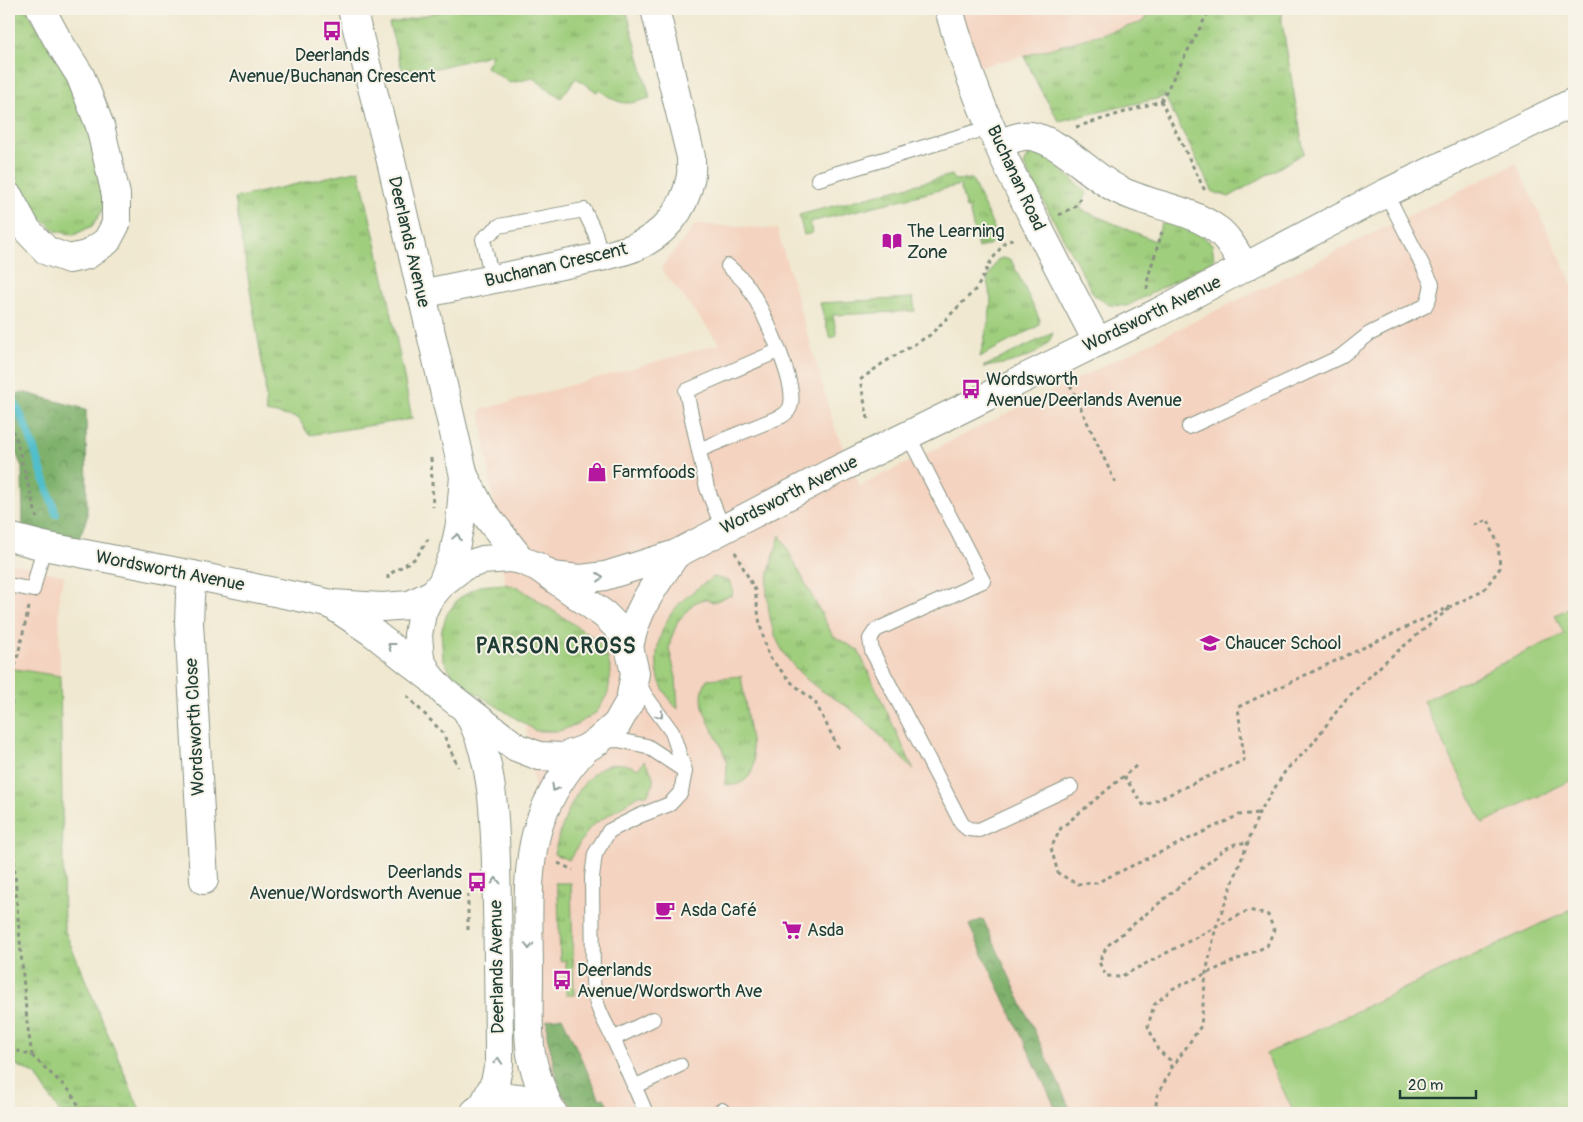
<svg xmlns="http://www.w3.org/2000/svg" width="1583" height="1122" viewBox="0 0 1583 1122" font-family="Pangolin,sans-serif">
<defs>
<pattern id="grass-tufts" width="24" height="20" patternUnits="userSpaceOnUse" patternTransform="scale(1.25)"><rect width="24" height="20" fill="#9fce7d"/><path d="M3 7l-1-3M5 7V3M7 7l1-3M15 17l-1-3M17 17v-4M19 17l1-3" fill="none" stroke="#81a867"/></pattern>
<pattern id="forest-crowns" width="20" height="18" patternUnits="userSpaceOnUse" patternTransform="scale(1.25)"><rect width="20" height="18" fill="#7fb16c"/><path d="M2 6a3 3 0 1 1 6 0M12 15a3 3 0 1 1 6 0" fill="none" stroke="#67915a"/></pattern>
</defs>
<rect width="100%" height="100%" fill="#f7f3e8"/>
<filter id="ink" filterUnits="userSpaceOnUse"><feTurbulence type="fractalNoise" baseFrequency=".02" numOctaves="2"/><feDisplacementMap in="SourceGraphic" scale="10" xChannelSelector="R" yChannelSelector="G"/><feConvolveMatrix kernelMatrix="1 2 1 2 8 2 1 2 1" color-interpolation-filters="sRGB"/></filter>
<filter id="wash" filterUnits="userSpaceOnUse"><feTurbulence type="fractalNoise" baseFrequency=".0096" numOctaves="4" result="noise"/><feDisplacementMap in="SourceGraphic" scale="20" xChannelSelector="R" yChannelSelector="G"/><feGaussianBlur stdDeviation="1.12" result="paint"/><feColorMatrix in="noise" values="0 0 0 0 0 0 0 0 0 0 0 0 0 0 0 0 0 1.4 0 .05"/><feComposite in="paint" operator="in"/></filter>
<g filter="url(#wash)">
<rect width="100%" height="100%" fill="#f0e8d0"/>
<g fill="#f4d3c0">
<path d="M957,9H1153L1143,22L1024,56L968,69Z"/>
<path d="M1516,163L1574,288V1113H553L541,1090L532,856L535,791L480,410L720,344L661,268L696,224L777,229L835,429L860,486Z"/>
<path d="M9,562L65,576L59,590L60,676L9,668Z"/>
</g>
<g fill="url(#grass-tufts)" stroke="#5f8658">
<path d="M19,9L27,11L57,58L83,105L99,169L104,208L92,226L74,235L56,231L38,215L22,192L14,172L9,156V17Z"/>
<path d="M450,9H626L650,98C624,106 621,105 599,90L597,92L576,78L561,98L533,78L510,83L486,67L493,54L404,76L389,24Z"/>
<path d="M1153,9H1282V23L1304,153L1229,197L1213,192L1165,97L1059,121L1040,89L1024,56L1143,22Z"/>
<path d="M1042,152L1087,193L1080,209L1155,241L1162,223L1194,229L1212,244L1214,260L1127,306L1109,305L1094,295L1024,165L1029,154Z"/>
<path d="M359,170L388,295L412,419L309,435L298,418L266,412L265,381L235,198Z"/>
<path d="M952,175L954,180L972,179L996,233C995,244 988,246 978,248L969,209H966L960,185L810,222L812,233L804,235L799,215Z"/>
<path d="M1002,258L1011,260L1040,320L1038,326L980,357L989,319L991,300L987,280L997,260Z"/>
<path d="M913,298L915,311L833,315L837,336L830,338L820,303Z"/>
<path d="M1053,333C1045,358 1006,364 983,367Z"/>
<path d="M780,535L833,636L858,650L914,770C893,751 875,728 853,711C841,701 827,695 815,686C787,665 770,637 768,602C767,596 766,589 767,583C770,566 775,551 780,535Z"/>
<path d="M714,577L729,581L733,589L732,595L713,602L705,599L694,603L678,621L671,639L669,649L676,677L678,709C673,705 670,700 666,694C650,670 656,634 673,611C684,597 700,586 714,577Z"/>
<path d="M504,584L518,587L594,638L606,652L611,671L608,693L597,712L578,724L559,731H536L463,685L451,673L443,658L441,632L447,614L458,599L479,586Z"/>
<path d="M9,668L60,676L64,929L141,1113H60L36,1075L9,1061Z"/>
<path d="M741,676L754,761C754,776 741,789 724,784C740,747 686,717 707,679Z"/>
<path d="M644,761C654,774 657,781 647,795H639L590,827L569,860L554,854C563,818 588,743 638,769Z"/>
<path d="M555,883H571L574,995H566V960L560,961L558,893Z"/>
</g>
<g fill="url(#forest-crowns)" stroke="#4f7750">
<path d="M22,392L86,409L87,518L79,538L23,526L22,467L9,436V398Z"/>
<path d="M983,919L1072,1113H1058L969,925Z"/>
<path d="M562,1017L600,1099L604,1098L612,1113H579L564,1097L560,1090L547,1035V1020Z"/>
</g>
<g fill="#9fce7d" stroke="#5f8658">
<path d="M1574,606V779L1483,823L1423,701L1564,634L1555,615Z"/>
<path d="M1574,908V1113H1294L1266,1054Z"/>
</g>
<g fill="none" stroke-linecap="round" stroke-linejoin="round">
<path stroke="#51becb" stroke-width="8" d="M9,390L28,431L56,514"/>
</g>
</g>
<g filter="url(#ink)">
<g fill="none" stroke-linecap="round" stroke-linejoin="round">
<defs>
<g id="lane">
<path d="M818,179L991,127"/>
<path d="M492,279L483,239L499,226L584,210L595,233L601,256"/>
<path d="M1189,427L1340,357L1369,334L1425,306L1429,298L1432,284L1386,193"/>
<path d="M908,435L983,581L876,630L870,639L872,651L962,824L968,829L979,830L1071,787"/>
<path d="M699,450L782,416C787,413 790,410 791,404C796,380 761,306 747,285C742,278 734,272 728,266"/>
<path d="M723,529L707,488L686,391L778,351"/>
<path d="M9,585L33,590L44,546"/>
<path d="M637,679L645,695L672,732L685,771L681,792L670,804L639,816L609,831L595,854L592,877L593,979C594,1008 605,1020 616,1045C626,1067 636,1090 646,1113"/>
<path d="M601,741L618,740L647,746L685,771"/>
<path d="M613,1039L653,1019"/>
<path d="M634,1087L680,1065"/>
<path d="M717,1113L722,1110"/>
</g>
<g id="street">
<path d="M949,9C980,126 1042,234 1097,341"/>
<path d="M998,144C1009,140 1024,133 1035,137C1066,145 1090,176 1119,190C1151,206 1189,208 1218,230C1230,239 1237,255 1245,267"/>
<path d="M9,197L27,230L47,251L69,259L87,255L107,241L116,224V195L100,126L80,75L57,39L41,9"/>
<path d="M421,294L605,256C615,253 626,251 635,247C664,235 684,210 690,180C692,173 691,164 691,157L655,9"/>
<path d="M193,575L190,596L189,623L204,880"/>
</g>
<g id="secondary">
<path d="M352,9L391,161L464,476L482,510L521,560"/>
<path d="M9,537L44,546L193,575L332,604L382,607L410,605L432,594"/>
<path d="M509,558L521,560L538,567L605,615L620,630L629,647L635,673L630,701L617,724L598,741L585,749L563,757L539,756L516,747L444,692L430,677L420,659L418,635L422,613L428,600L442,583L464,566L483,560Z"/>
<path d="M551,576L581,579L605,576L676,554L833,472L1159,312L1386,193L1574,102"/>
<path d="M442,583L454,553L460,524L464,476"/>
<path d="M332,605L372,632L428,676"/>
<path d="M629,647C637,608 654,586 676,554"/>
<path d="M467,711C498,763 495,844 497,904C498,957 499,1011 499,1064L495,1082L483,1106"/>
<path d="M551,1111C542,1092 535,1074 531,1054C527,1028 529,1000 529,974C529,927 524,864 541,819C551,792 565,770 585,749"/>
<path d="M475,1112C483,1106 490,1100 500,1098C518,1095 540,1101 553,1113"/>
</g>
</defs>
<use href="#lane" stroke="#889282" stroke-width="16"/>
<use href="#street" stroke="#889282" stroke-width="30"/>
<use href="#secondary" stroke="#889282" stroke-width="30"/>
<g stroke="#889282" stroke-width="3" stroke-dasharray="4 4" stroke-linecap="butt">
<path d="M1161,101L1210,9"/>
<path d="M1076,127L1161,101L1206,193"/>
<path d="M1059,215L1074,207L1081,197"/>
<path d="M1147,289L1148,277L1162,232"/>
<path d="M1070,385L1116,484"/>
<path d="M868,419L860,380L883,363L930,335L977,288L991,261L1005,242L1014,238"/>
<path d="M9,423L16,439L37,518"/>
<path d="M431,458L433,507"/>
<path d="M735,552L755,590L760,625L769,657L792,683L815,702L839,749"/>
<path d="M388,579V575L416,558L428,539"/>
<path d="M29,607L12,680L10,789L17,906L27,1022L32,1056"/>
<path d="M407,696L443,733L458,767"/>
<path d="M1136,766L1061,828L1051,848L1058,873L1077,884L1096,883L1239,815L1259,813"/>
<path d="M1124,776L1144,806L1244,760L1238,707L1483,591L1500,568L1498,544L1488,520L1472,526"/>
<path d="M558,863L573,870"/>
<path d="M468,894V933"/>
<path d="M9,1048L32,1056L71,1092L83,1113"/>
<path d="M1171,1069L1201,1026L1206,973L1216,927L1259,813L1286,770L1309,748L1346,699L1387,660L1451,607"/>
<path d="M1155,1113L1157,1096L1171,1070L1170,1060L1158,1050L1148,1026L1154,1005L1172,989L1267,946L1274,930L1268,915L1249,910L1120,977L1106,976L1099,962L1107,946L1225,849L1235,844L1249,842"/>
</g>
<use href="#lane" stroke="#fff" stroke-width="14"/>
<use href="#street" stroke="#fff" stroke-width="28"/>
<use href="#secondary" stroke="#fff" stroke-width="28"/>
</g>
<defs><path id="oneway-chevron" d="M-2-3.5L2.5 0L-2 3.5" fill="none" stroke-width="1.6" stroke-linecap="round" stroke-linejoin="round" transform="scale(1.25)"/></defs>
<g stroke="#8f9e9a">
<use href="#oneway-chevron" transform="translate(457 537) rotate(-79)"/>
<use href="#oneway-chevron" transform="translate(600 577) rotate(-7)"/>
<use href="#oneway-chevron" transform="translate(391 646) rotate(-143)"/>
<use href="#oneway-chevron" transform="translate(660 715) rotate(53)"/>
<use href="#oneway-chevron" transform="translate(555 788) rotate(119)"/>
<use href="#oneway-chevron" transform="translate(496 881) rotate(-91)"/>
<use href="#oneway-chevron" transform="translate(529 946) rotate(90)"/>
<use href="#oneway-chevron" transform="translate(498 1061) rotate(-86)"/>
</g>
</g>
<defs>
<symbol id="bus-bare" viewBox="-9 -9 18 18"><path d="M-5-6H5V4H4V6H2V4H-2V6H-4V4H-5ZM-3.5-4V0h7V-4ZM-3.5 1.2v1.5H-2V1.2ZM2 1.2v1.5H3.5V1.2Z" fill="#b5179e" stroke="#f7f3e8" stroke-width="2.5" paint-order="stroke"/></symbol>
<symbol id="library-bare" viewBox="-9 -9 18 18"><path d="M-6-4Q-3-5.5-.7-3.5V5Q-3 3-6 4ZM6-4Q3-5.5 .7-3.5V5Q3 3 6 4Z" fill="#b5179e" stroke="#f7f3e8" stroke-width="2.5" paint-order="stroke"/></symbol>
<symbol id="shop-bare" viewBox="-9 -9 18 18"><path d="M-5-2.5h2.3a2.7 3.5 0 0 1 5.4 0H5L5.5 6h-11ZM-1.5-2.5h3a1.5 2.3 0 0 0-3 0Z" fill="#b5179e" stroke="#f7f3e8" stroke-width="2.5" paint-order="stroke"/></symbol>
<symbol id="school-bare" viewBox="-9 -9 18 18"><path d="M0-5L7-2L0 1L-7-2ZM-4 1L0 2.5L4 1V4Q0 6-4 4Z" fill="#b5179e" stroke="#f7f3e8" stroke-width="2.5" paint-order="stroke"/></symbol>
<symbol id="cafe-bare" viewBox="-9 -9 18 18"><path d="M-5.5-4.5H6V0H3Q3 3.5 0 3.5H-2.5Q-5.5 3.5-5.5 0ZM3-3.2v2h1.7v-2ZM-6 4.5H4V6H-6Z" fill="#b5179e" stroke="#f7f3e8" stroke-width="2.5" paint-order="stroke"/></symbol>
<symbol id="supermarket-bare" viewBox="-9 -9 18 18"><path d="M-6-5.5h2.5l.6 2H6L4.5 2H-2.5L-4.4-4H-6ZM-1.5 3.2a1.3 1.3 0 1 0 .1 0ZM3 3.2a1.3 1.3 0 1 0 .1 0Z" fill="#b5179e" stroke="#f7f3e8" stroke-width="2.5" paint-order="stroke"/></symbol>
</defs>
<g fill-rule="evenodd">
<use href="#bus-bare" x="318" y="17" width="28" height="28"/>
<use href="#library-bare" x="878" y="227" width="28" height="28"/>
<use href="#bus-bare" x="957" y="375" width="28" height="28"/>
<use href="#shop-bare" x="583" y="458" width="28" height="28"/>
<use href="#school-bare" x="1196" y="629" width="28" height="28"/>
<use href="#bus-bare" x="463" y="868" width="28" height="28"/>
<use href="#cafe-bare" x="651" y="896" width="28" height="28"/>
<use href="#supermarket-bare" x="778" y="916" width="28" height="28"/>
<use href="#bus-bare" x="548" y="966" width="28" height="28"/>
</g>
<g text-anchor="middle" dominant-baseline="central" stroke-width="4" stroke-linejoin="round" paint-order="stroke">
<g font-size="18" fill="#1f3d34" stroke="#f7f3e8" text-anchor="start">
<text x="332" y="55" text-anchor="middle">Deerlands<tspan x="332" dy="21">Avenue/Buchanan Crescent</tspan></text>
<text x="907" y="231">The Learning<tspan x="907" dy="21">Zone</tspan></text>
<text x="986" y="379">Wordsworth<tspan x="986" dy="21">Avenue/Deerlands Avenue</tspan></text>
<text x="612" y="472">Farmfoods</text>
<text x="1225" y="643">Chaucer School</text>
<text x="462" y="872" text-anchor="end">Deerlands<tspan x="462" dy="21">Avenue/Wordsworth Avenue</tspan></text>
<text x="680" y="910">Asda Café</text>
<text x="807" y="930">Asda</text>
<text x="577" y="970">Deerlands<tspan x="577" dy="21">Avenue/Wordsworth Ave</tspan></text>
</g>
<g font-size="18" fill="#1f3d34" stroke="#f7f3e8">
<text transform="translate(1016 178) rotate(65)">Buchanan Road</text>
<text transform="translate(409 242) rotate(77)">Deerlands Avenue</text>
<text transform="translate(556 265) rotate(-13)">Buchanan Crescent</text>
<text transform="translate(1152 314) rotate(-26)">Wordsworth Avenue</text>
<text transform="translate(789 495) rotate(-27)">Wordsworth Avenue</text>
<text transform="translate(170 571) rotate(11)">Wordsworth Avenue</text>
<text transform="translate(195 727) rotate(-93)">Wordsworth Close</text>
<text transform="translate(497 967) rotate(-91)">Deerlands Avenue</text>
</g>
<g font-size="22" font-weight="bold" letter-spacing="1" fill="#1f3d34" stroke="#f7f3e8">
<text x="556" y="646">PARSON CROSS</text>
</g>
</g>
<rect width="1583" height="1122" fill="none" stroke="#f7f3e8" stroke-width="30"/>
<path d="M1400 1090v8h76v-8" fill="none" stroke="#1f3d34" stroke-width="2.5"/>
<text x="1408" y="1090" font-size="15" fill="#1f3d34" stroke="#f7f3e8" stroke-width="4" paint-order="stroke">20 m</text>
</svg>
